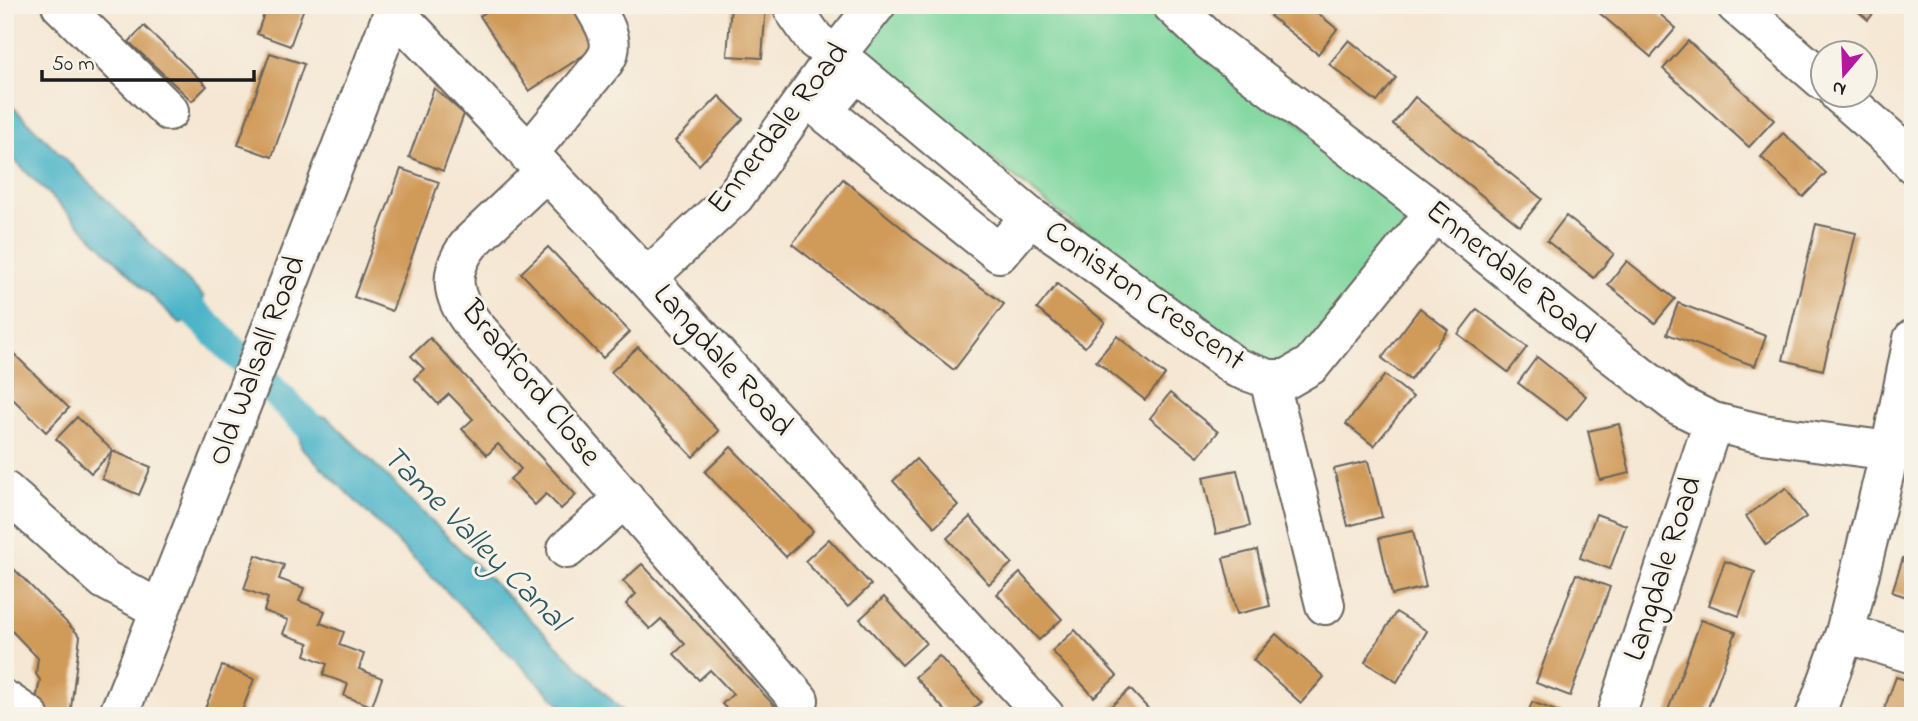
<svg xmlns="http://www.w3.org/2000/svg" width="1918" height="721" viewBox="0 0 1918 721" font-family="'Indie Flower',sans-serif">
<rect width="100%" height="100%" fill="#f7f3e8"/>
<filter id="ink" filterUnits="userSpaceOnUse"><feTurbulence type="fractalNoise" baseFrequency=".0143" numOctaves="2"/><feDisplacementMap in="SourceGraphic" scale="14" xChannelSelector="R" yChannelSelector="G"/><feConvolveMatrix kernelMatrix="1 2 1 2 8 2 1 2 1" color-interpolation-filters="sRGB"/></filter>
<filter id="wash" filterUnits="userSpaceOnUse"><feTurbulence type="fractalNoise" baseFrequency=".00686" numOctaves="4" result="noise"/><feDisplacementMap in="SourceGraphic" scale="28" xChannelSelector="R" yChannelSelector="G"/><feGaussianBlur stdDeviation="1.57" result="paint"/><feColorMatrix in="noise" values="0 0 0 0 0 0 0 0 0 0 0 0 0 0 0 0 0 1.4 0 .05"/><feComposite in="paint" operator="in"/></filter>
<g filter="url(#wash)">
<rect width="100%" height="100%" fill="#f5e7d3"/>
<path fill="#7cd69c" stroke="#4c795c" stroke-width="2" d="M897,5H1150L1404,205L1405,233L1300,357L1275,366L1248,363L867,60L860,47L880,16Z"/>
<g fill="#4ab3c8" stroke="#336872" stroke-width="2">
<path d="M5,99L204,297L199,317L180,324L5,151Z"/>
<path d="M297,414L327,417L628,716H572L301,447Z"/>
</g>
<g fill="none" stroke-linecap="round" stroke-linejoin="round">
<path stroke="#4ab3c8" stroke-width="30" d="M170,288L326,443"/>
</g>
<g id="blocks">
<g fill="#d09a58">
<path d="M267,5H305L290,46L257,34Z"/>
<path d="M496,5H577L602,43L529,91L480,16Z"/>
<path d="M731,5H766L762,58L727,56Z"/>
<path d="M1279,5H1308L1337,29L1318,54L1270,16Z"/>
<path d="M1590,5H1649L1676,28L1651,57Z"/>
<path d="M1851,5H1880L1868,20Z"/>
<path d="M144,26L207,86L192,101L129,42Z"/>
<path d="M1349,40L1396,78L1377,102L1329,64Z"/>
<path d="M1688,41L1774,120L1749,147L1663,69Z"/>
<path d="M270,53L304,64L272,157L238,145Z"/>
<path d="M434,88L464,114L443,171L409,157Z"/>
<path d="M719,96L743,119L699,165L675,141Z"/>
<path d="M1415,97L1542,199L1520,226L1393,124Z"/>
<path d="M1783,133L1826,173L1803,197L1761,157Z"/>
<path d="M401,169L439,182L392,311L354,297Z"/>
<path d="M843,179L919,242L1004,304L954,370L792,244Z"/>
<path d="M1566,216L1614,254L1594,278L1547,241Z"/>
<path d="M1816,224L1856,233L1823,370L1783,360Z"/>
<path d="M548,247L630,332L603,358L521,273Z"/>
<path d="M1627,261L1675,299L1655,323L1608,285Z"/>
<path d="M1057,284L1105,322L1085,347L1037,309Z"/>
<path d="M1678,303L1766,336L1755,366L1667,334Z"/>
<path d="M1420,308L1448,330L1410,380L1382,358Z"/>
<path d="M1477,309L1527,347L1508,372L1458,334Z"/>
<path d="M1117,336L1165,375L1145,400L1096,361Z"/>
<path d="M430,338L576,495L561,509L546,494L535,505L510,479L521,469L498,444L487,455L462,429L473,419L449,394L438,404L414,378L424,369L411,356Z"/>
<path d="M5,345L69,408L46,432L5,391Z"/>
<path d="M638,347L719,431L693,457L611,372Z"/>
<path d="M1537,357L1586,396L1567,420L1518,383Z"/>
<path d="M1385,375L1413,397L1374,446L1346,424Z"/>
<path d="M1170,393L1218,432L1198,457L1150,418Z"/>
<path d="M77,417L113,451L91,473L56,439Z"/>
<path d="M1619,424L1630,473L1600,480L1588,431Z"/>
<path d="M731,447L813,531L786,557L705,472Z"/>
<path d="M113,451L151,467L139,495L102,479Z"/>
<path d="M916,459L958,505L935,527L893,481Z"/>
<path d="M1368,461L1382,517L1348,526L1334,469Z"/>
<path d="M1237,470L1250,526L1216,534L1203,477Z"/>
<path d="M1786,488L1806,517L1766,545L1746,516Z"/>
<path d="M1596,514L1626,525L1610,569L1580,558Z"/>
<path d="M970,517L1012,563L989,584L947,538Z"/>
<path d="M1413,531L1426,587L1392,595L1379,538Z"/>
<path d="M829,539L871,585L848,607L805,561Z"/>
<path d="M1257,550L1270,606L1237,614L1223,558Z"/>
<path d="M256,555L284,565L279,579L304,588L299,601L325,611L320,623L344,632L339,645L364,654L359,669L382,678L372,706L344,696L348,684L323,675L327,664L305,655L309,643L283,634L288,620L264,611L268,598L244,589Z"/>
<path d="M1903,558L1913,562V599L1892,592Z"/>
<path d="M1725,561L1755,572L1739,616L1709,605Z"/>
<path d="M642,564L784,716H733L722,704L733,694L710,670L699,680L674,654L685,644L661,619L650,629L626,604L636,594L623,581Z"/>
<path d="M14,569L80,636L70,716H56L34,710L40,680L36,674L38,658L5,624V577Z"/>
<path d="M1020,573L1062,619L1039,640L997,594Z"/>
<path d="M1576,574L1610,587L1570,696L1536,683Z"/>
<path d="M884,597L926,643L902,665L860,619Z"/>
<path d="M1396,612L1427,631L1397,682L1365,662Z"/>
<path d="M1701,620L1736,632L1705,716H1666Z"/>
<path d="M1075,630L1117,676L1094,697L1052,651Z"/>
<path d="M1276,634L1324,677L1301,703L1253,660Z"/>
<path d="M939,656L981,702L966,716H950L915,677Z"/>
<path d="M222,666L254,679L240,716H202Z"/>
<path d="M1896,677L1913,682V716L1882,715Z"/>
<path d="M1130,689L1155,716H1112L1107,710Z"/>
<path d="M1532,702L1562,713L1561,716H1527Z"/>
</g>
</g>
</g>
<g filter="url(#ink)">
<use href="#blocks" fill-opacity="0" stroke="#68635c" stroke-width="2"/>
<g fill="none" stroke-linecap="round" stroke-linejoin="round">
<defs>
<g id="minor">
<path d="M61,5L169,111"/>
<path d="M795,5L794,10L815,40L856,71L1030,217L1061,238L1237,368L1269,379H1287L1311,365L1435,212"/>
<path d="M1172,5L1210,41L1435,212L1595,341L1678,405L1713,422L1763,434L1890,451L1913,444"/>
<path d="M394,11L647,278L1045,716"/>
<path d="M853,75L823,111L999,253L1030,217"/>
<path d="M528,154L604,62C606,58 609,55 609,51C613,36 600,17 593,5"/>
<path d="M545,172L470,243C447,272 451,296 473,324L799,700"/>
<path d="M647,278L735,196L836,55L876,5"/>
<path d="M1269,379L1325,605"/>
<path d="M5,491L105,580L159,609"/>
<path d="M567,549L625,498"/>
<path d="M1845,633L1913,654"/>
<path d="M5,700L29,716"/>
<path d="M1616,716L1713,422"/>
<path d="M1815,716L1845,633L1890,451L1913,339"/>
</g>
<g id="major">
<path d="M1736,5L1824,81"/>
<path d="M1839,94L1897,145L1913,164"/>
<path d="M118,716L256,368L396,5"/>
</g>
</defs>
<use href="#minor" stroke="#68635c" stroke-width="42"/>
<use href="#major" stroke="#68635c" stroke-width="42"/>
<use href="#minor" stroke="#fff" stroke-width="38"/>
<use href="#major" stroke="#fff" stroke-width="38"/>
</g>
</g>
<g text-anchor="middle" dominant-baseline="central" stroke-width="6" stroke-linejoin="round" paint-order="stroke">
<g font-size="32" fill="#1c1c1c" stroke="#f7f3e8">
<text transform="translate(779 129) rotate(-52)">Ennerdale Road</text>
<text transform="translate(1510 273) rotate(39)">Ennerdale Road</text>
<text transform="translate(1144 297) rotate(35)">Coniston Crescent</text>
<text transform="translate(258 361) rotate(-69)">Old Walsall Road</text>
<text transform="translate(722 361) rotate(48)">Langdale Road</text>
<text transform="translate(530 384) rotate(51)">Bradford Close</text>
<text transform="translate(1664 569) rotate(-72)">Langdale Road</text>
</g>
<g font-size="33" font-style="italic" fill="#2e5861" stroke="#f7f3e8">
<text transform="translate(474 539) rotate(45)">Tame Valley Canal</text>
</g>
</g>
<rect width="1918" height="721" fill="none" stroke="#f7f3e8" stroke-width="28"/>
<g transform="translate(1844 74) rotate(199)"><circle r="33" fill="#f7f3e8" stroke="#9f9d96" stroke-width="2"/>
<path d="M0-5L12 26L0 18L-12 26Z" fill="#b5179e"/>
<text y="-10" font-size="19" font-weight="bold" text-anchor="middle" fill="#1c1c1c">N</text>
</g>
<path d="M42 70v10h212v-10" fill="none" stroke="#1c1c1c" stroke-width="3.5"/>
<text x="52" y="70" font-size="21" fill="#1c1c1c" stroke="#f7f3e8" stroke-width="5" paint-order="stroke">50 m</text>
</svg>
